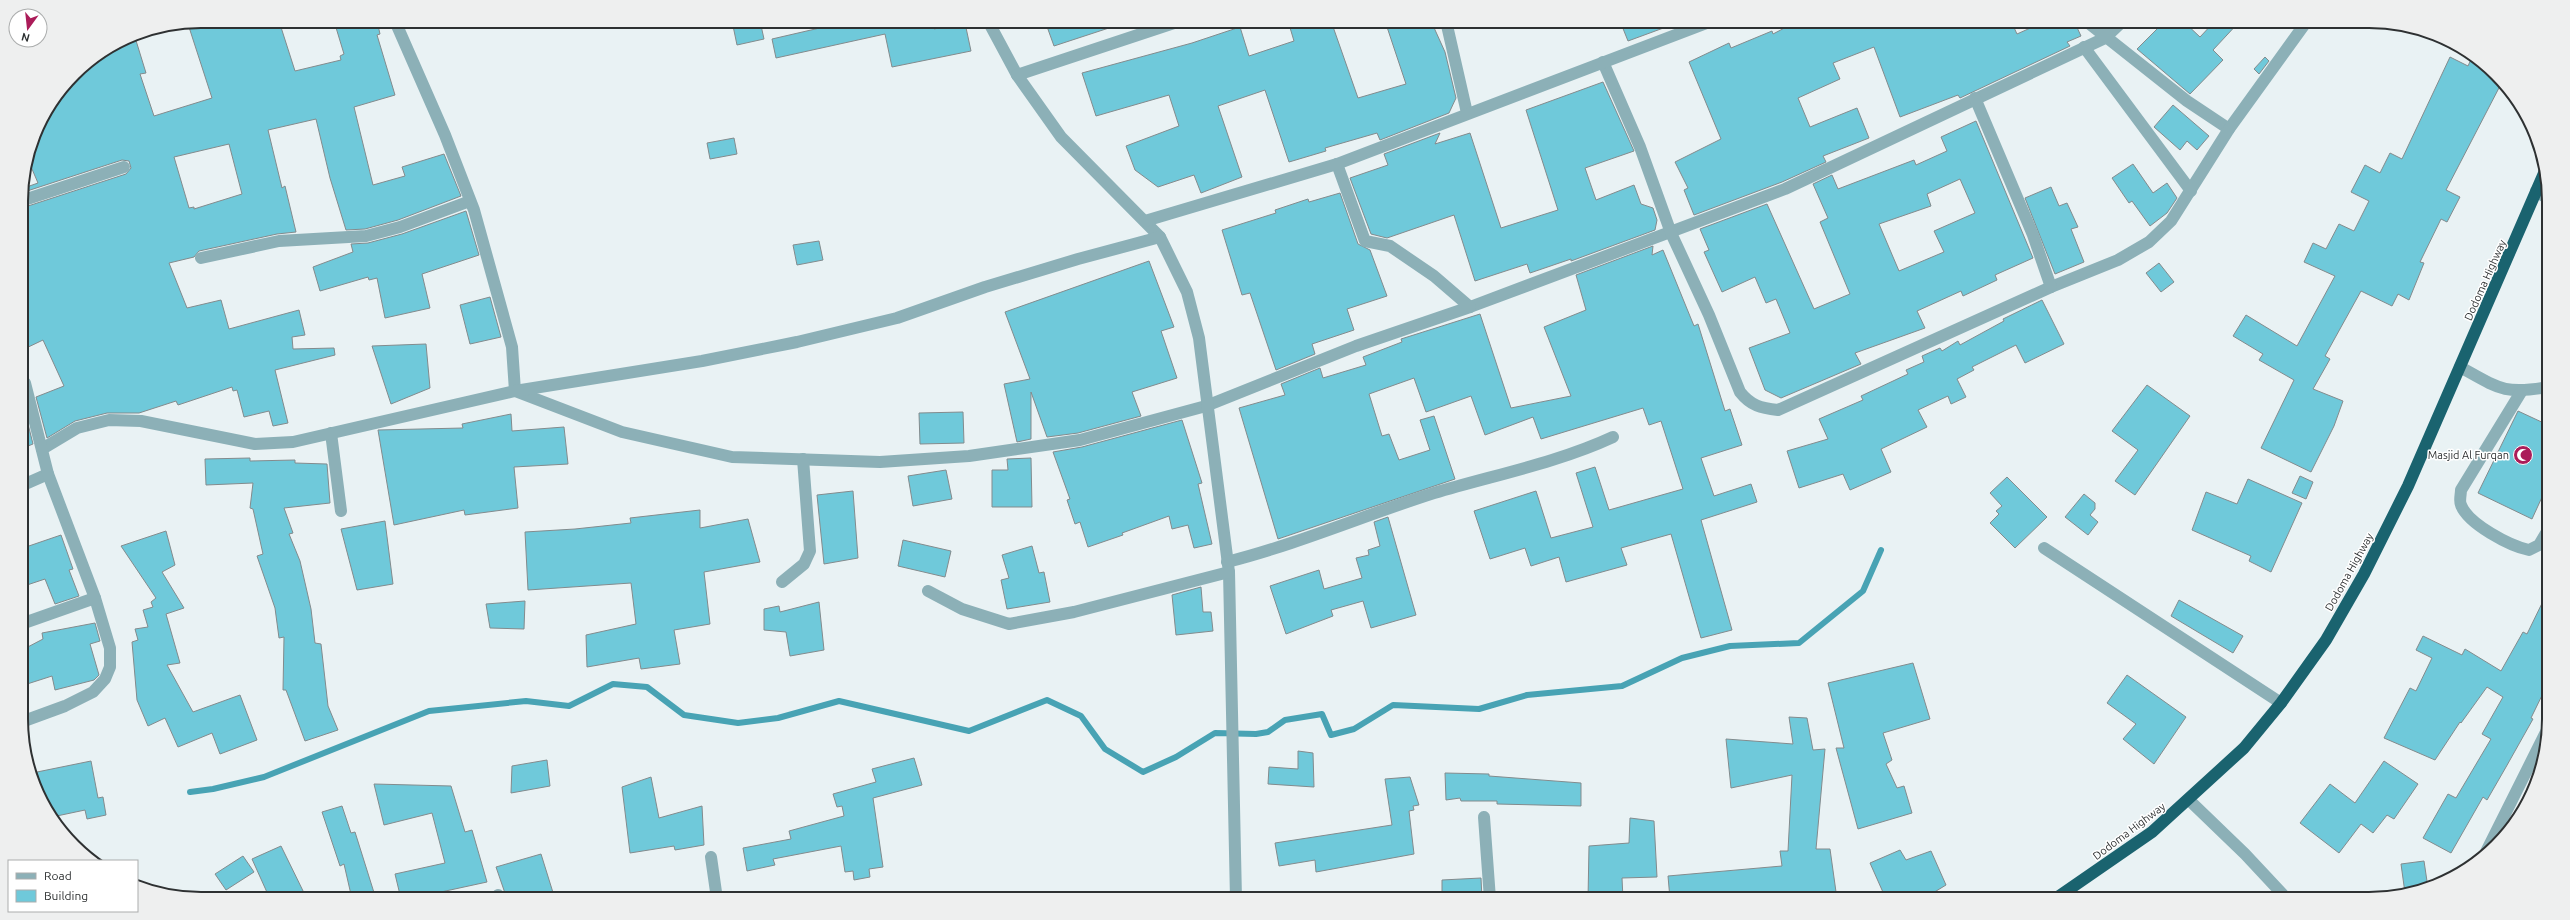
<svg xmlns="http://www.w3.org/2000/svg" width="2570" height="920" viewBox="0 0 2570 920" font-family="Ubuntu,sans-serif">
<rect width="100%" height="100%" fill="#e9f2f4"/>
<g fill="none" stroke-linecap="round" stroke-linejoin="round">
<path stroke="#48a3b4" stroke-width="6" d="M190,792L213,789L264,777L429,711L526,701L569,706L613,684L647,687L684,715L738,723L778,718L839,701L969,731L1047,700L1081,716L1105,749L1143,772L1176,757L1215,733L1256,734L1268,732L1285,720L1322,714L1331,735L1354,729L1393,705L1479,709L1527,695L1622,686L1682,658L1730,646L1799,643L1863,591L1881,550"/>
</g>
<g fill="#6fc9da" stroke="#838b8d" fill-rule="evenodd">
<path d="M201,21H279L295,71L341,60L340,56L344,54L334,21H377L380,34L377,35L395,95L354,107L373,185L405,176L402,167L444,154L461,196L398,220L365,229L346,230L330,178L316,119L268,130L282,188L285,186L296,232L277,234L199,251L194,257L169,263L187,308L221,300L229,329L299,310L305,335L292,337L293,349L334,348L335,355L275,370L288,423L273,426L269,411L244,417L237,390L233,391L232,387L178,405L176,401L139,413H107L75,421L47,438L36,397L64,386L43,340L22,350V208L126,174L131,168L129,161L122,160L21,193V189L38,183L29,162L40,121L82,66L134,34L146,73L140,74L154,116L212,98L188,24ZM229,144L242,194L194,209V207L189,208L174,157Z"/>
<path d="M732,21H760L764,39L737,45Z"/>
<path d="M850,21H933L934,29L965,23L971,51L892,67L885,34L776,58L772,39Z"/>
<path d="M1045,21H1120L1121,24L1054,46Z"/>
<path d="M1288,21H1331L1358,98L1406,84L1385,21H1431L1445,52L1456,98L1449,113L1380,140L1377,133L1325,148L1326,151L1289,162L1265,90L1218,106L1242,177L1201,193L1194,175L1158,187L1135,170L1126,146L1179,126L1169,95L1096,116L1082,73L1192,43L1240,27L1249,56L1294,41Z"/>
<path d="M1620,21H1677V23L1628,41Z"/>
<path d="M1798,21H2011L2017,34L2046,21H2074L2081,36L2067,42L2070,46L1960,98L1958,95L1900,117L1874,47L1833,63L1840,79L1798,98L1810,127L1857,108L1869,138L1823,156L1826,162L1782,182L1694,215L1684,190L1688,188L1675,162L1721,139L1689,62L1729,43L1731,48L1772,31L1773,34Z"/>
<path d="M2165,21H2183L2200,37L2215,21H2240L2213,50L2223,60L2190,94L2137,49Z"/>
<path d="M2473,55L2501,79V84L2446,190L2460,197L2447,222L2441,219L2420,262L2424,263L2409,300L2398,294L2392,306L2361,291L2325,356L2330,359L2313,389L2343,401L2334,426L2311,472L2261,448L2294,380L2259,360L2263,354L2233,336L2246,315L2297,346L2335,276L2304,262L2313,243L2326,249L2339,224L2354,231L2369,201L2351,192L2365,165L2380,173L2390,153L2402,159L2450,57L2468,66Z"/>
<path d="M2265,57L2269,61L2259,74L2254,69Z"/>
<path d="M1603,82L1634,151L1585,168L1596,200L1634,185L1641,204L1653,208L1657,220L1655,230L1571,261V259L1530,273L1527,264L1475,281L1454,215L1387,238L1371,234L1350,178L1388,165L1384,154L1440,133L1435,144L1470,133L1501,228L1558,210L1526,110Z"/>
<path d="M2173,105L2209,136L2197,150L2187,141L2180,150L2154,127Z"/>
<path d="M1976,121L2033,258L1995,275L1997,280L1963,296L1961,291L1917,311L1925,328L1855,353L1861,364L1781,398L1765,390L1749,348L1790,333L1776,299L1766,303L1755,277L1722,292L1704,252L1709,250L1700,229L1767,204L1814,309L1850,294L1820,222L1828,218L1813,184L1832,175L1838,189L1914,160L1916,165L1947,151L1941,137ZM1960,179L1975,213L1934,231L1944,252L1899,271L1879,224L1931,206L1927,194Z"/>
<path d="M734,138L737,154L710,159L707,143Z"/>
<path d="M2133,164L2153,193L2167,183L2177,198L2167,213L2150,226L2132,201L2129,203L2112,178Z"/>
<path d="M2051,187L2059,206L2067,203L2078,227L2071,229L2084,262L2055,274L2025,198Z"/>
<path d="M1340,193L1358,244L1370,250L1387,296L1347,309L1354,330L1312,344L1315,354L1276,370L1250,293L1242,295L1222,230L1276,213L1275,210L1308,199L1309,202Z"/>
<path d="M466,211L479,255L422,274L430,308L385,318L377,278L369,280L368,277L320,291L313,267L353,252L351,244L368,243L402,234Z"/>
<path d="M819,241L823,260L797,265L793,245Z"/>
<path d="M1653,246L1652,255L1663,250L1694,326L1698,324L1725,411L1730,409L1742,445L1701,458L1714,496L1751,484L1757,502L1701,520L1732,630L1701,638L1671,534L1621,548L1627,565L1566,582L1559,557L1531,566L1525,548L1490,559L1474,511L1536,491L1551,538L1593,527L1576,473L1595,467L1609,510L1683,489L1661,421L1649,425L1643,408L1541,439L1533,417L1485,435L1471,396L1426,412L1414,378L1369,394L1382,436L1389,434L1399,460L1430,450L1420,420L1434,416L1455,479L1278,539L1239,408L1285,395L1281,384L1320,368L1323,378L1366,365L1363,357L1402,342L1401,339L1480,314L1511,408L1571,396L1544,327L1586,310L1576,275Z"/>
<path d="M1149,261L1174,327L1161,331L1177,378L1132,392L1141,416L1078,433L1047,437L1031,392V439L1017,442L1004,384L1030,379L1005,312Z"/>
<path d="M2159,263L2174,282L2161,292L2146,273Z"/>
<path d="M490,297L501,337L470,344L460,305Z"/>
<path d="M2042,300L2064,344L2025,363L2016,345L1972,367L1974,370L1957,379L1966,397L1951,404L1948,396L1918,410L1927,427L1881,449L1891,472L1850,490L1843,474L1799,488L1787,451L1828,439L1819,419L1863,400L1861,396L1908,374L1906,370L1924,362L1922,356L1940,348L1942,351L1958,341L1960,345L2004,321L2003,319Z"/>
<path d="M426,344L430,388L391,404L372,346Z"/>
<path d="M2147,385L2190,416L2135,495L2115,481L2138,450L2112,431Z"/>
<path d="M23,404L33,444L23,448Z"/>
<path d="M2518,411L2548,425V484L2532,519L2478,493Z"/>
<path d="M963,412L964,443L920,444L919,413Z"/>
<path d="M511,414L512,431L564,427L568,464L514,467L518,508L465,515L464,510L394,525L378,430L463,428L462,424Z"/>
<path d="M1182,420L1202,483L1198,484L1212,544L1194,548L1188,525L1172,529L1169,516L1122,533L1123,535L1088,547L1080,522L1075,524L1067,500L1070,499L1053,452L1082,447Z"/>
<path d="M250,458V461L295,460V463L327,464L330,503L284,508L293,533L289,534L300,561L311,609L315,643L321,644L328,706L338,730L305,741L286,690H283L284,637L279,638L275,608L257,556L263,554L253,509L250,508L253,483L206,485L205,459Z"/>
<path d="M1031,458L1032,507H992V470H1008L1007,459Z"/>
<path d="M946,470L952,499L913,506L908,476Z"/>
<path d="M2300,476L2313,482L2306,499L2292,493Z"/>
<path d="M2007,477L2047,517L2015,548L1990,523L1999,514L1996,511L2002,506L1990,493Z"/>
<path d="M2248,479L2302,503L2271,572L2249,561L2251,556L2192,530L2206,492L2237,504Z"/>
<path d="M853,491L858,558L824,564L817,495Z"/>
<path d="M2084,494L2095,503V509L2090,515L2098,522L2088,535L2065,517Z"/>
<path d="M700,510V528L748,519L760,562L704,572L710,624L674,630L680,664L641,669L639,658L587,667L586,635L636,624L631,583L528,590L525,532L575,529L631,523L630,518Z"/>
<path d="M1388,517L1416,615L1371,628L1363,601L1331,610L1333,616L1286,634L1270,586L1319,570L1324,589L1362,578L1356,558L1369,555L1368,550L1380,546L1374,522Z"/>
<path d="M385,521L393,584L357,590L341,529Z"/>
<path d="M166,531L175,565L162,572L184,608L166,614L180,663L167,665L193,712L240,695L257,740L220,754L212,733L178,747L165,718L148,726L137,700L132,642L138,640L135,629L148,627L143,610L153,607L151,602L156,598L121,546Z"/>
<path d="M61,535L73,569L69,570L79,596L55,604L45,579L24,586L23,548Z"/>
<path d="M903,540L951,551L945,577L898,566Z"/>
<path d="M1032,546L1039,573L1044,572L1050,602L1007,609L1001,580L1009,578L1002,555Z"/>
<path d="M1201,587L1203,612H1211L1213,631L1176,635L1172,595Z"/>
<path d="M2549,589V681L2531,718L2533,719L2506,767L2487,800L2483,797L2451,853L2423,838L2448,794L2456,798L2491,739L2482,734L2503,697L2487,687L2461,723L2460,722L2435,760L2384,738L2410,688L2416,691L2432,658L2416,650L2423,636L2462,655L2465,649L2501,671L2523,632L2527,634Z"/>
<path d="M2179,600L2243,636L2233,653L2171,616Z"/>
<path d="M525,601L524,629L490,628L486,604Z"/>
<path d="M819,602L824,650L790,656L786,632L764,630V609L779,606L780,612Z"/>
<path d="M95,623L100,641L90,644L99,675L94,680L55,690L52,676L24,685V649L43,639L42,633Z"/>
<path d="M1913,663L1930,719L1883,733L1892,760L1886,764L1897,788L1904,786L1912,813L1858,829L1836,748H1844L1828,683Z"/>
<path d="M2127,675L2186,717L2154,764L2123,739L2136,724L2107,703Z"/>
<path d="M1789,717L1807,718L1813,750L1825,749L1816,849H1830L1837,899H1670L1668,876L1782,866L1780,851H1788L1792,775L1731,788L1726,739L1793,744Z"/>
<path d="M1298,751L1313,753L1314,787L1268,784L1269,767L1298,769Z"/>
<path d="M914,758L922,785L873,798L883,867L869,869L870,877L854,880L853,871L845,872L841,846L773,859L775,865L747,871L743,848L791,839L789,831L844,816L842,806L837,807L833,794L876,782L872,769Z"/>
<path d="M547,760L550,786L511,793L512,766Z"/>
<path d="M91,761L98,798L103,797L106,815L87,819L85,810L52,817L44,805L37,772Z"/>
<path d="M2384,761L2418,784L2394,819L2387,815L2373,833L2361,824L2339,853L2300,823L2330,784L2355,803Z"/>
<path d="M1445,773L1489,774V776L1581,783V806L1497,804V801H1461L1460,798L1446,800Z"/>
<path d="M651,777L659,818L702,806L704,845L675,850L674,846L630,853L622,787Z"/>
<path d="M1410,777L1419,805L1413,806L1414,810L1409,811L1414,854L1316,872L1315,860L1279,866L1275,843L1392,825L1385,779Z"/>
<path d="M374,784L451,786L465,832L472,830L487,882L441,892L442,899H401L395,874L445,863L432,813L384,825Z"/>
<path d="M342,806L351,833L355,832L376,899H352L344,864L340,866L322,812Z"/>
<path d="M1630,818L1654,821L1657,877L1622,878L1623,899H1588L1589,846L1629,843Z"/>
<path d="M281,846L307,899H270L252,859Z"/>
<path d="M1900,850L1906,860L1931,851L1946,885L1923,899H1886L1870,863Z"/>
<path d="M541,854L555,899H507L496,867Z"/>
<path d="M243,856L254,872L226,890L215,874Z"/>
<path d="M2424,861L2428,888L2405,893L2401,864Z"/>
<path d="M1481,878L1482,899H1442V880Z"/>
</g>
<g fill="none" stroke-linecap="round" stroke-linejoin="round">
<g stroke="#8cb0b7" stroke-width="12">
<path d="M395,21L445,135L474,210L512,347L515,391L622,432L732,457L880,462L969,456L1080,440L1206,406L1356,346L1470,307L1785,189L2105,38L2123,21"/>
<path d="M988,21L1017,75L1061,137L1160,237L1187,292L1199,338L1229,572L1236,899"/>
<path d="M1446,21L1467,113"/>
<path d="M2086,21L2187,101L2229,129"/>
<path d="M2084,47L2191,191"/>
<path d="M1603,62L1640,147L1671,233L1709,315L1740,392C1751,406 1761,408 1778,410L2051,287L2118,260L2149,242L2171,221L2229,129L2307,21"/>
<path d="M1017,75L1180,21"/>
<path d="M1975,98L2033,235L2051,287"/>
<path d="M1337,164L1365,241L1390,246L1434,276L1470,307"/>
<path d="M2536,191L2547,198"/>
<path d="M21,201L124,167"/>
<path d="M1145,221L1337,164L1712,21"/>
<path d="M201,258L279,241L366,236L400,227L470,201"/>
<path d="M2460,367C2498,388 2504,395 2548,387"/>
<path d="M2521,392L2461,490C2461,494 2459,501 2461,505C2468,524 2510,546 2529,550L2539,545L2548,530"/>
<path d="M331,433L341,511"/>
<path d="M42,449L77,428L109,420L141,421L255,444L293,442L515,391L702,361L797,342L897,318L985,287L1078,259L1160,237"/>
<path d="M23,485L48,474"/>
<path d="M2044,548L2281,703"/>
<path d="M1227,562C1298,544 1365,515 1434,493C1494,475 1557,463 1613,437"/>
<path d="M782,582L804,564L810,551L803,459"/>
<path d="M928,591L962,609L1009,624L1074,612L1229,572"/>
<path d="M24,623L95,598"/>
<path d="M24,721L65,706L93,692L105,679L110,667V648L95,598L48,474L25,383"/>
<path d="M2189,800L2245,854L2287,899"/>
<path d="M1484,817L1490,899"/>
<path d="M2484,856L2548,728"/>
<path d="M711,857L717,899"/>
<path d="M498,895L499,899"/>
<path d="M232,898V899"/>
</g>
<path stroke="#1a636f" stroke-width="12" d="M2055,899L2152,832L2244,748L2281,703L2326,640L2364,574L2408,486L2545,171"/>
</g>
<defs>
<symbol id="mosque-disc" viewBox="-11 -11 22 22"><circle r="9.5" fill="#ab1c59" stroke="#fff"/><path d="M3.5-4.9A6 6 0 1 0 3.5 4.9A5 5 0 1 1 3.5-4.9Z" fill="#fff"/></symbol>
</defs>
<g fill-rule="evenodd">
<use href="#mosque-disc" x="2512" y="444" width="22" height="22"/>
</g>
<g text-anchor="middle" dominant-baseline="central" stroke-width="3" stroke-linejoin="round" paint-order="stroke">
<g font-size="11" fill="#2e3132" stroke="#fff">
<text transform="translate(2485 280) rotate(-66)">Dodoma Highway</text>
<text transform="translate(2349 572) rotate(-61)">Dodoma Highway</text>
<text transform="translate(2129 831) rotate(-37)">Dodoma Highway</text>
</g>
<g font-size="11" fill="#2e3132" stroke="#fff" text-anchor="end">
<text x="2509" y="455">Masjid Al Furqan</text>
</g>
</g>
<path d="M0 0H2570V920H0ZM201 28H2369A173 173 0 0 1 2542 201V719A173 173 0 0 1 2369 892H201A173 173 0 0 1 28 719V201A173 173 0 0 1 201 28Z" fill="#eeefef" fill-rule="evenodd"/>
<path fill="none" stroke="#2e3132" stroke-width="2" d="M201 28H2369A173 173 0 0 1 2542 201V719A173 173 0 0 1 2369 892H201A173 173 0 0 1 28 719V201A173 173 0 0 1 201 28Z"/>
<rect x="8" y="860" width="130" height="52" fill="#ffffff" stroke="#abadad"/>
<rect x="16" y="873" width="20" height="6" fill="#8cb0b7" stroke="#abadad"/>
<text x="44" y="880" font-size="12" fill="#2e3132">Road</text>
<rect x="16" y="890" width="20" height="12" fill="#6fc9da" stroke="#abadad"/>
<text x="44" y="900" font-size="12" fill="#2e3132">Building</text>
<g transform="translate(28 28) rotate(195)"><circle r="19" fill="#ffffff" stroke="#abadad"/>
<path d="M0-3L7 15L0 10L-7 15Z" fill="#ab1c59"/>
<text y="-6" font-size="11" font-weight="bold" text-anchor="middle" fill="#2e3132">N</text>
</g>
</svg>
